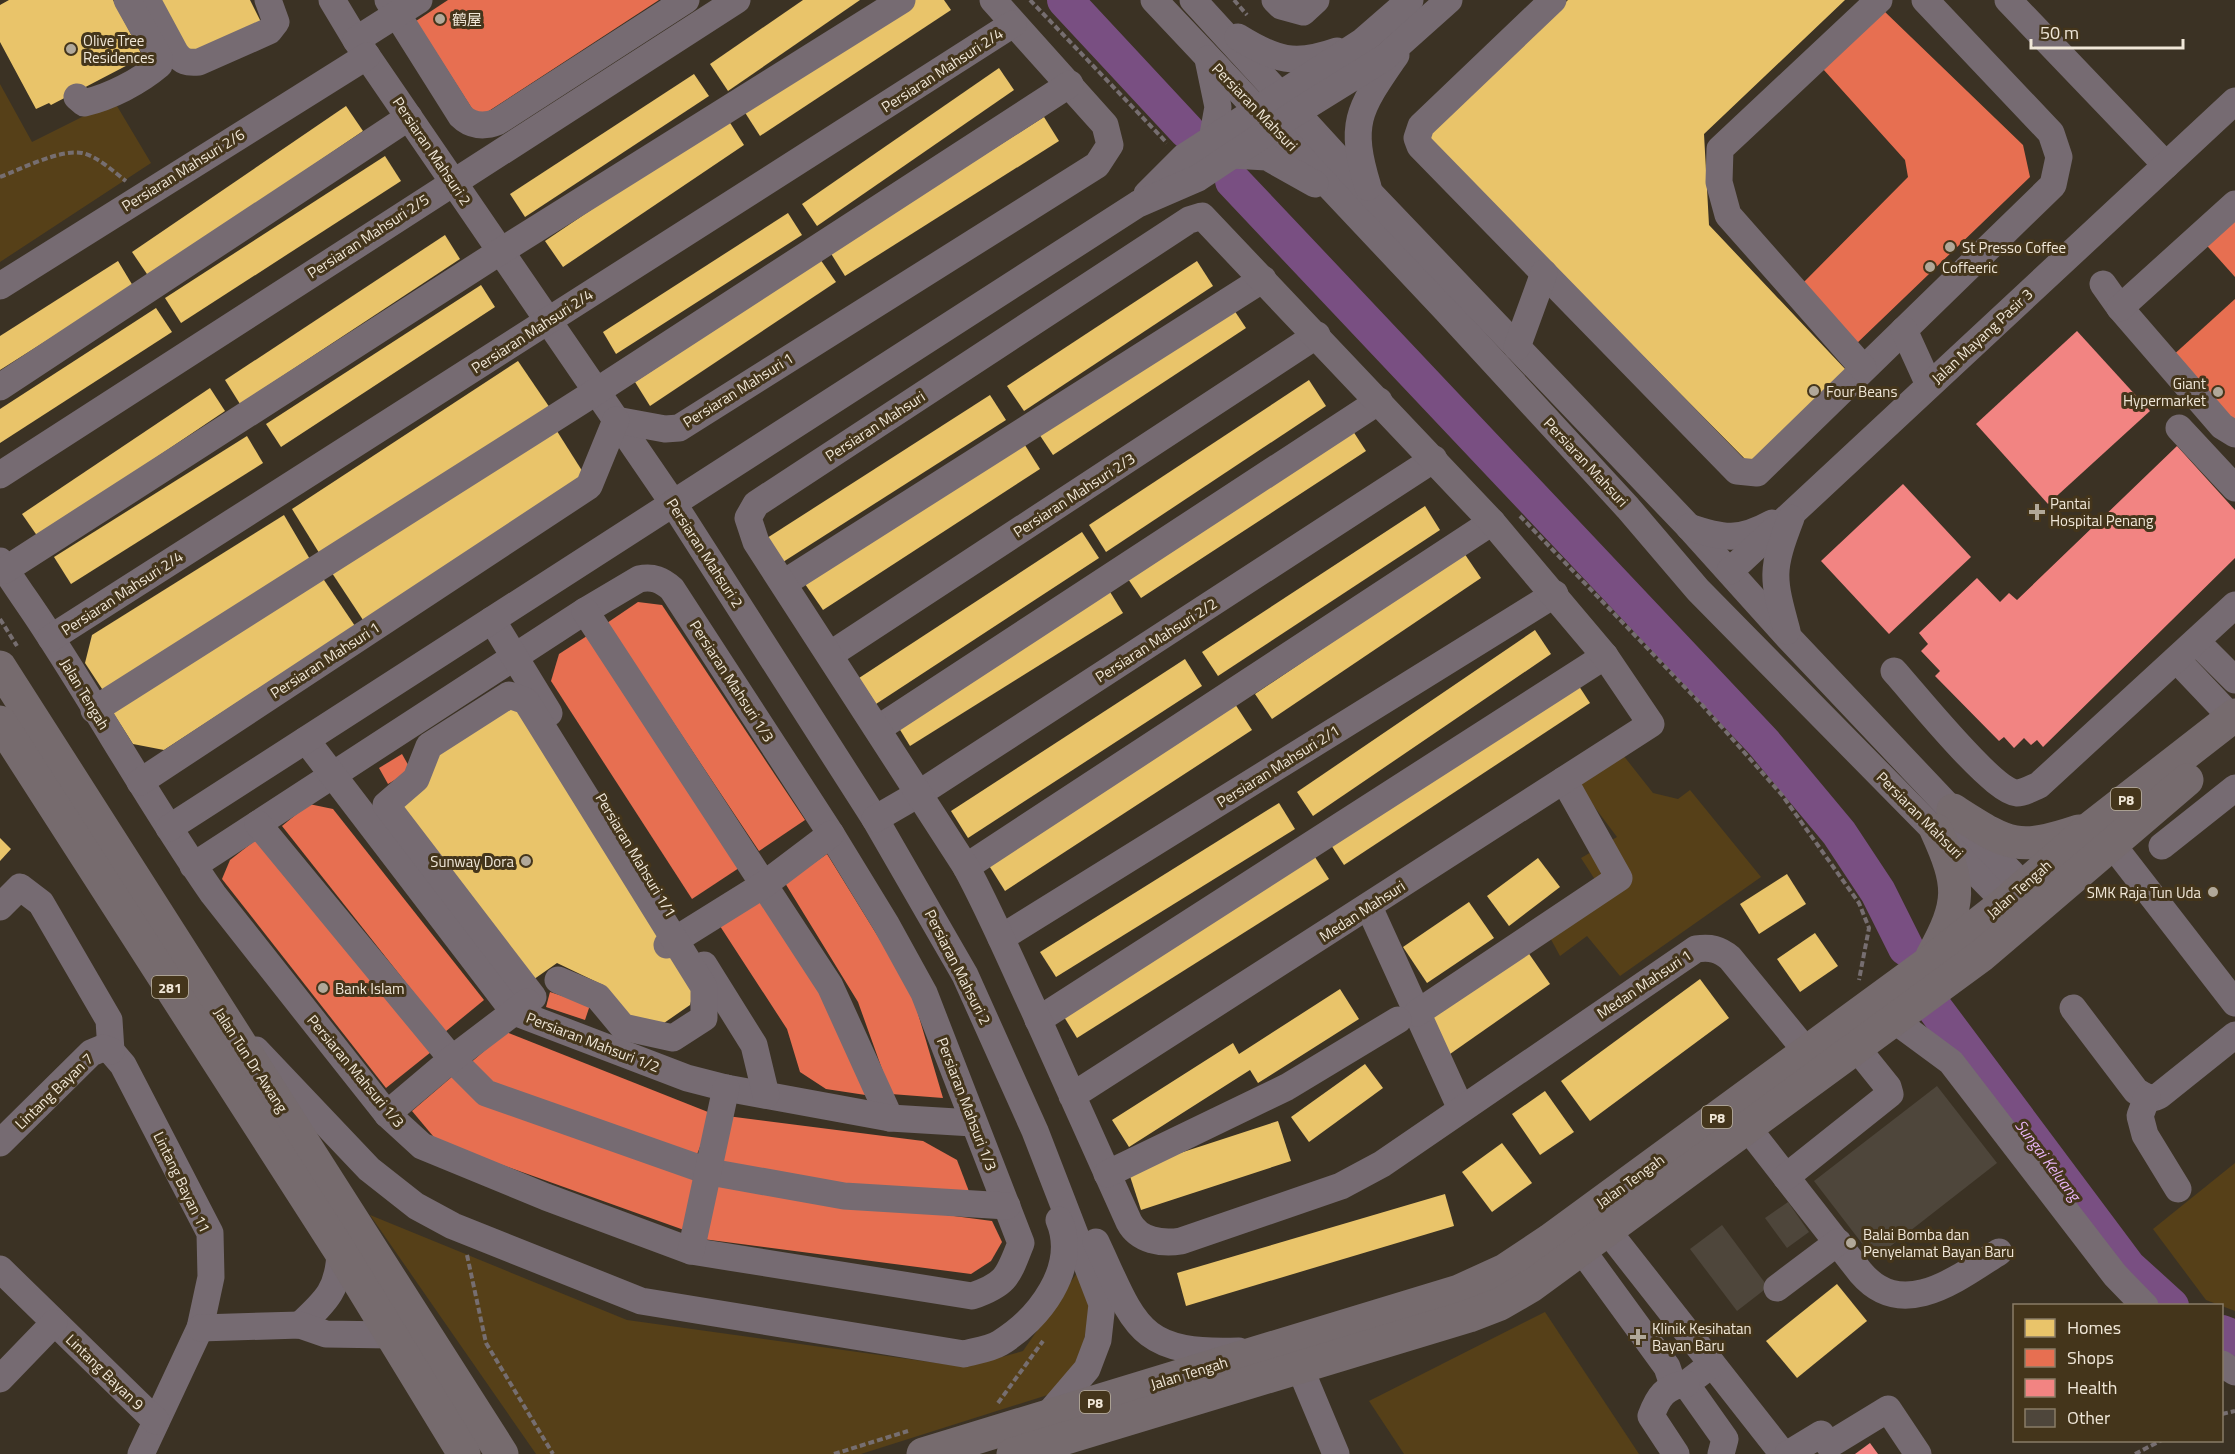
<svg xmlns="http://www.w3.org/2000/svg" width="2235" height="1454" viewBox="0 0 2235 1454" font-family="'Titillium Web','Noto Sans SC',sans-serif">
<rect width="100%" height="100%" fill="#3b3224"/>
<g fill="#564018">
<path d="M0,84L32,142L114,101L151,163L0,262Z"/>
<path d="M1623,755L1653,793L1678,799L1690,790L1761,877L1620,976L1587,936L1560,956L1547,932L1603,892L1581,858L1617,837L1578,785Z"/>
<path d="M2235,1163V1311L2206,1300L2153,1229Z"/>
<path d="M370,1215L627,1320L966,1367L1023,1351L1077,1273L1090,1306L1082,1353L1057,1392L861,1454H536Z"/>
<path d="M1545,1312L1639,1454H1404L1369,1401Z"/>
</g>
<g fill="#e9c46a">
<path d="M9,0H113L143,57L51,105L49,103L36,109L0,42V5Z"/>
<path d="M160,0H250L261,22L196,52L186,48Z"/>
<path d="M803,0H860L728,91L710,64Z"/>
<path d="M913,0H944L951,10L760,136L744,111Z"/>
<path d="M1568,0H1845L1704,134L1709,225L1846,370L1750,464L1424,135Z"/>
<path d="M999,68L1014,90L817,226L802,204Z"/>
<path d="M694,74L709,96L525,217L510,194Z"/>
<path d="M346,106L363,131L149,277L132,252Z"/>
<path d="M1044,117L1059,141L845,276L830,252Z"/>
<path d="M727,118L744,145L563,267L545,241Z"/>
<path d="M385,156L401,181L181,323L165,298Z"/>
<path d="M788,213L802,235L616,354L603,332Z"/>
<path d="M445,235L460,259L240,404L225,380Z"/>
<path d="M820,259L836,282L650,406L635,382Z"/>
<path d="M118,261L133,286L0,370V336Z"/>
<path d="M1197,261L1213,286L1024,411L1007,386Z"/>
<path d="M481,285L495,307L281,447L266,424Z"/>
<path d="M1230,304L1246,328L1053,455L1037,431Z"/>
<path d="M156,308L172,332L0,443V409Z"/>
<path d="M518,361L550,408L321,556L292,509Z"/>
<path d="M1309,380L1326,406L1106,552L1089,525Z"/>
<path d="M210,388L225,411L38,537L22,514Z"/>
<path d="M990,395L1006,420L783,562L767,538Z"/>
<path d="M1349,425L1366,451L1141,598L1124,573Z"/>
<path d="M555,428L586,477L363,620L330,570Z"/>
<path d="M247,436L263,463L71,584L54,557Z"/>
<path d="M1023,442L1040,469L823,610L805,584Z"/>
<path d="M1425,506L1440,530L1218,676L1202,652Z"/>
<path d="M284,515L311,561L106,695L85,663L92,635Z"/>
<path d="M1082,532L1099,558L876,704L859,678Z"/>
<path d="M1464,553L1481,578L1272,719L1255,694Z"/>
<path d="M320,574L355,626L164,750L133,744L112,711Z"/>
<path d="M1107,587L1123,613L910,746L894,720Z"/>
<path d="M1535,630L1551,654L1313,816L1297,792Z"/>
<path d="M1185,659L1202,686L968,838L951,811Z"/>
<path d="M1575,680L1590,703L1344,865L1329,842Z"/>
<path d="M509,701L520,705L694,990L690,1005L664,1023L625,1015L603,985L557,963L530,982L395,807L434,753Z"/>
<path d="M1235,704L1252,730L1005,891L988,864Z"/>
<path d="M1279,803L1295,829L1056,977L1040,952Z"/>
<path d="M0,838L11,849L0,861Z"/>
<path d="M1313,854L1329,879L1077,1038L1061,1012Z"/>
<path d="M1538,858L1560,887L1509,926L1487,896Z"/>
<path d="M1787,874L1806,904L1759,934L1740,904Z"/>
<path d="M1469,902L1494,938L1427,983L1403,947Z"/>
<path d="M1815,933L1838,966L1800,992L1777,959Z"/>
<path d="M1525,948L1550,984L1450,1054L1425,1018Z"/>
<path d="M1700,979L1729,1018L1590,1121L1561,1081Z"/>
<path d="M1340,989L1359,1019L1258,1083L1250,1070L1129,1147L1112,1120L1233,1043L1239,1054Z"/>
<path d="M1365,1064L1383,1088L1309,1142L1291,1117Z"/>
<path d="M1545,1091L1574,1132L1540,1155L1512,1114Z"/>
<path d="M1278,1121L1291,1161L1141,1210L1128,1170Z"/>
<path d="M1502,1143L1532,1183L1492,1212L1462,1172Z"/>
<path d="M1445,1194L1454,1226L1186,1306L1177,1273Z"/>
<path d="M1837,1284L1867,1321L1797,1378L1766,1341Z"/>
</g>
<g fill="#e76f51">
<path d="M448,0H659L478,118L416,21Z"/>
<path d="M1883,10L2023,145L2030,177L1854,346L1800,286L1908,177L1905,160L1823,69Z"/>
<path d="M2235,209V277L2201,239Z"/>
<path d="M2235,299V426L2170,358Z"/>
<path d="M638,602L662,605L805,820L759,851L607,623Z"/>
<path d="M590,634L742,866L692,899L551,681L559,654Z"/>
<path d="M402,754L411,770L388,784L379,768Z"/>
<path d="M309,804L333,809L484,1000L445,1032L282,826Z"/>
<path d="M262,835L431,1052L386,1088L222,879L230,860Z"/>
<path d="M827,854L911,990L943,1098L891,1094L858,1002L785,883Z"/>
<path d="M763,893L834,1005L872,1096L826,1089L800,1072L787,1029L718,923Z"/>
<path d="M550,992L590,1005L585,1020L546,1007Z"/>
<path d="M506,1032L713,1114L694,1162L480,1078L468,1065Z"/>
<path d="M454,1075L702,1179L684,1230L438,1142L412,1111Z"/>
<path d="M727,1116L923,1141L957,1160L973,1202L720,1169Z"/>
<path d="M711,1184L992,1221L1002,1242L991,1261L971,1274L703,1239Z"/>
</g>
<g fill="#f28482">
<path d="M2077,331L2150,411L2048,504L1976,424Z"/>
<path d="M2177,446L2235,510V558L2043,747L2037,740L2031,745L2024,738L2014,748L2004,737L1999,741L1935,676L1940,671L1921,651L1928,644L1919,633L1977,578L2000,602L2009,593L2017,600Z"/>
<path d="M1903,484L1971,557L1889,634L1821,561Z"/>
<path d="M1870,1443L1878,1454H1855Z"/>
</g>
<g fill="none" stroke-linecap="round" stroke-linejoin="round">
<g stroke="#794f82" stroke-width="36">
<path d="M1065,0L1187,131"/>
<path d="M1233,181L1763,742L1839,833L1878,892L1906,948"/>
<path d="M1933,1006L2128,1267L2171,1306"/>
<path d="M2222,1333L2235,1338"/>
</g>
</g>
<g fill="#4e463b">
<path d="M1937,1086L1997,1163L1874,1259L1814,1181Z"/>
<path d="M1788,1202L1809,1232L1787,1248L1765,1218Z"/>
<path d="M1722,1225L1768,1287L1737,1311L1690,1249Z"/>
</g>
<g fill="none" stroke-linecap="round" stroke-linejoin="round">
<g stroke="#766e70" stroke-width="4" stroke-dasharray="6 3" stroke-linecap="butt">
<path d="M1030,0L1167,143"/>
<path d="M1234,0L1247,15"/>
<path d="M0,177C21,169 60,149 82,153C97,156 114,172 126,181"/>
<path d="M1520,516L1704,707L1782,795L1859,903L1869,928L1859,980"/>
<path d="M0,619L17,646"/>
<path d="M467,1255L486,1343L553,1454"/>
<path d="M998,1403L1043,1341"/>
<path d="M2222,1414L2235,1411"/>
<path d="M834,1454L908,1431"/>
<path d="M2135,1454L2162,1440"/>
</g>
<g stroke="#766b72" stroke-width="27">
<path d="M147,0L175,52C182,62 187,63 199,62L269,31L276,22L268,0"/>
<path d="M332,0L356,40L673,503L875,819L965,975L1035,1131L1102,1304L1098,1340L1087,1369L1046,1417"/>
<path d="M388,0L461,116C471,126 484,127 497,122L686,0"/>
<path d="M1154,0L1446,310L1628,508L1698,590L2020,917"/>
<path d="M1193,0L1370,193L1689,527L1788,637L2038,901"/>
<path d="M1275,0L1281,6L1303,12L1316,0"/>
<path d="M1553,0L1421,126L1417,138L1420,146L1737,471L1757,473L2053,185L2059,157L2051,133L1925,0"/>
<path d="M2008,0L2166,165"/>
<path d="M1238,37C1275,60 1295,66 1337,51"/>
<path d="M356,40L419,0"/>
<path d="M1208,59L1218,107L1212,140"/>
<path d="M77,97L84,103C110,97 139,82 159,65V57L127,0"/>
<path d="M1231,155L1267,157L1315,184"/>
<path d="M1368,187C1348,122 1359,109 1396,55"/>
<path d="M1147,194L1184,157L1363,41L1410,0"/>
<path d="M2103,284L2120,308L2222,426L2235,434"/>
<path d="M0,286L367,56"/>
<path d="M2120,308L2235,204"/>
<path d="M1904,330L1929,385"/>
<path d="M1517,347L1544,273"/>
<path d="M1863,368L1728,215L1719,182L1720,149L1879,0"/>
<path d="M0,387L409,117"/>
<path d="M616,420L665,429L679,428L1097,165L1110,145L1105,125L993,0"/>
<path d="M2179,428L2235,488"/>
<path d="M0,475L737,0"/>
<path d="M1689,527C1724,539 1739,541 1772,523"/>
<path d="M0,561C16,587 35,612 51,638C106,723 155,811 213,894L387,1114L422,1146L546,1197L691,1251L972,1296C1007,1284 1008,1276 1021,1243L924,993L886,924L831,834L672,589C662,580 653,576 639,579L585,611L193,866"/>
<path d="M5,570L501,251L902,0"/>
<path d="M1730,571L2235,101"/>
<path d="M784,583L1263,279"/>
<path d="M585,611L830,986L890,1118"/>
<path d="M492,620L549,713"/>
<path d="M1787,631C1772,577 1771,570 1791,518"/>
<path d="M51,638L1013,24"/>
<path d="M2197,642L2235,680"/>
<path d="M831,654L1317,335"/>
<path d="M2177,660L2235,721"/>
<path d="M1894,671C1914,693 1992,791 2017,793C2024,793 2032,788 2039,785L2235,605"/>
<path d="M94,710L597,391L1070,84"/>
<path d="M879,728L1379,401"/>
<path d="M306,740L514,1012L687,1078L726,1088L890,1118L973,1123"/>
<path d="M140,782L589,486L616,420"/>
<path d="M875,819L920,793L1434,459"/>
<path d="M258,824L452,1059L486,1093L710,1172L844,1196L1007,1206"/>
<path d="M169,828L1138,204L1198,178L1297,112L1384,58L1449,0"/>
<path d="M2111,843L2235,1003"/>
<path d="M2162,846L2235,788"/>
<path d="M966,867L1492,522"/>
<path d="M0,907L20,887L41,903L109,1020L111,1051"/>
<path d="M1369,907L1461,1109"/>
<path d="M1001,938L1555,594"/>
<path d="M667,945L765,884L831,834"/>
<path d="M704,965L754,1045L766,1095"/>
<path d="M533,997L386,805L416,779L429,746L509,695L526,701L704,987V1018L673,1038L623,1027L598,997L558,980"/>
<path d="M2073,1008L2136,1091C2144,1096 2151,1101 2160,1095L2235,1035"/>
<path d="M1417,1013L1619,878L1564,780"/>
<path d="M1038,1020L1605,656"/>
<path d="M1894,1020L1951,1062L2115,1275L2145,1306"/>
<path d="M256,1050L369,1169L416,1206L453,1226L641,1301L964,1354C975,1351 990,1349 1000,1343C1039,1319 1079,1268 1059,1220"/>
<path d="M111,1051L123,1065L210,1233L211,1277L200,1328L141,1454"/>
<path d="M1072,1096L1651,724L1605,656L1492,522L1202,216L1189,220L756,504L748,518L756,542L966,867C991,913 1011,961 1033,1008C1065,1079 1097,1151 1129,1222C1139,1241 1162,1244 1181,1241L1341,1186L1382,1164L1696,949C1711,947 1719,949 1730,958L1807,1052"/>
<path d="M2147,1097L2140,1116L2145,1135L2178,1189"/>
<path d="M387,1114L452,1059L527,1002"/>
<path d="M1747,1127L1861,1273C1903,1322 1958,1278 1999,1252"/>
<path d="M0,1143L91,1053L103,1048L111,1051"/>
<path d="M1107,1174L1287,1087L1398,1020"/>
<path d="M1786,1177L1890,1094L1888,1087L1843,1031"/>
<path d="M1607,1230L1783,1454"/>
<path d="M1096,1242C1135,1325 1137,1355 1239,1351"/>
<path d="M1581,1249L1667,1367L1673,1385"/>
<path d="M691,1251L726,1088"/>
<path d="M0,1269L156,1421"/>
<path d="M1777,1288L1838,1242"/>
<path d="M300,1325C327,1300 339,1289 340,1251"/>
<path d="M200,1328L300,1325L326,1334L390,1335"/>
<path d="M1712,1364L1686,1384L1725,1439L1721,1454"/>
<path d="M2222,1364L2235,1372"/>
<path d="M1300,1368L1336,1454"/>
<path d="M0,1379L54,1323"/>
<path d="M1676,1454L1651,1416C1658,1397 1665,1386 1686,1384"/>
<path d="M1788,1454L1821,1434L1829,1445L1888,1409L1918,1454"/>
</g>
<g stroke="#766b6e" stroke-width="33">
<path d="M0,667L502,1454"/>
<path d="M0,722L340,1251L464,1454"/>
<path d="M1953,810C2008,845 2016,852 2079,831"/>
<path d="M1932,956C1962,902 1961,885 1936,830"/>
<path d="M923,1454L1459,1291L1505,1270L1550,1240L1928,963L2006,902L2090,828L2235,715"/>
<path d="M1013,1454L1469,1316L1500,1304L1531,1286L1981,956L2187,780"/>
</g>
</g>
<g fill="#b1a899" stroke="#44351b" stroke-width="2">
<circle cx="440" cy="19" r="6"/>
<circle cx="71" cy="49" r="6"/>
<circle cx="1950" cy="247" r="6"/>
<circle cx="1930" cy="267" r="6"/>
<circle cx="1814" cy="391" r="6"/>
<circle cx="2218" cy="392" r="6"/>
<path d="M2034 503h6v6h6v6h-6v6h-6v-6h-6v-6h6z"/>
<circle cx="526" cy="861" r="6"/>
<circle cx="2213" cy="892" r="6"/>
<circle cx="323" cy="988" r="6"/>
<circle cx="1851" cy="1243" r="6"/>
<path d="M1635 1328h6v6h6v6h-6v6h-6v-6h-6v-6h6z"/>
</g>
<g text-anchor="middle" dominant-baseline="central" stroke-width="6" stroke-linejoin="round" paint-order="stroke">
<g fill="#44351b" stroke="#bcb29f" stroke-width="1.5">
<rect x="2111" y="788" width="30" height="22" rx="4.5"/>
<rect x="152" y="976" width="36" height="22" rx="4.5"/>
<rect x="1702" y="1106" width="30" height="22" rx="4.5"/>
<rect x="1080" y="1391" width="30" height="22" rx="4.5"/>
</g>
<g font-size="14" font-weight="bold" fill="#f0e7d8">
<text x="2126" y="799">P8</text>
<text x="170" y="987">281</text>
<text x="1717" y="1117">P8</text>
<text x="1095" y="1402">P8</text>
</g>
<g font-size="15" fill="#f0e7d8" stroke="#44351b" text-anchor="start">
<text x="452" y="19">鹤屋</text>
<text x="83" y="40">Olive Tree<tspan x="83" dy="17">Residences</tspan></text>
<text x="1962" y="247">St Presso Coffee</text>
<text x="1942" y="267">Coffeeric</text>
<text x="2206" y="383" text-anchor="end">Giant<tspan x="2206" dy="17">Hypermarket</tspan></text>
<text x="1826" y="391">Four Beans</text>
<text x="2050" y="503">Pantai<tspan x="2050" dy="17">Hospital Penang</tspan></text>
<text x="514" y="861" text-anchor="end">Sunway Dora</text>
<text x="2201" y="892" text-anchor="end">SMK Raja Tun Uda</text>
<text x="335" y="988">Bank Islam</text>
<text x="1863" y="1234">Balai Bomba dan<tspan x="1863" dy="17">Penyelamat Bayan Baru</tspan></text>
<text x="1652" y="1328">Klinik Kesihatan<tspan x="1652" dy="17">Bayan Baru</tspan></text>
</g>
<g font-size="15" fill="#f0e7d8" stroke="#44351b">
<text transform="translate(942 70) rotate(-33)">Persiaran Mahsuri 2/4</text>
<text transform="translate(1255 107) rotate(46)">Persiaran Mahsuri</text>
<text transform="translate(432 151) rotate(56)">Persiaran Mahsuri 2</text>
<text transform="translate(183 170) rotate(-32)">Persiaran Mahsuri 2/6</text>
<text transform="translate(368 236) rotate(-33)">Persiaran Mahsuri 2/5</text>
<text transform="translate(532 331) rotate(-33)">Persiaran Mahsuri 2/4</text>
<text transform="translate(1982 336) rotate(-43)">Jalan Mayang Pasir 3</text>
<text transform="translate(738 390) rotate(-32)">Persiaran Mahsuri 1</text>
<text transform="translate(875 426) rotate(-33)">Persiaran Mahsuri</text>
<text transform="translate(1586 462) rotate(47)">Persiaran Mahsuri</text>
<text transform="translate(1074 495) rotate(-33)">Persiaran Mahsuri 2/3</text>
<text transform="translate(705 553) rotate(57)">Persiaran Mahsuri 2</text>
<text transform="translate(122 593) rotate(-33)">Persiaran Mahsuri 2/4</text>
<text transform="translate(1156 640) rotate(-33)">Persiaran Mahsuri 2/2</text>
<text transform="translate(325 660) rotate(-33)">Persiaran Mahsuri 1</text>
<text transform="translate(732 681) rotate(57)">Persiaran Mahsuri 1/3</text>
<text transform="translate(85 694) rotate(59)">Jalan Tengah</text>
<text transform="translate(1278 766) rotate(-32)">Persiaran Mahsuri 2/1</text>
<text transform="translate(1920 815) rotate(45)">Persiaran Mahsuri</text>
<text transform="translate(636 855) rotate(59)">Persiaran Mahsuri 1/1</text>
<text transform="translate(2019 889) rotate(-41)">Jalan Tengah</text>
<text transform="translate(1362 911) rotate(-33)">Medan Mahsuri</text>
<text transform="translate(958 967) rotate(63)">Persiaran Mahsuri 2</text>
<text transform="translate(1644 984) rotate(-34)">Medan Mahsuri 1</text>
<text transform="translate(593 1042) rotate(21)">Persiaran Mahsuri 1/2</text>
<text transform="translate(251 1060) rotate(57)">Jalan Tun Dr Awang</text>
<text transform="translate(356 1071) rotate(50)">Persiaran Mahsuri 1/3</text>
<text transform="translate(54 1091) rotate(-44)">Lintang Bayan 7</text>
<text transform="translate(967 1104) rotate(69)">Persiaran Mahsuri 1/3</text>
<text transform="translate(1630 1181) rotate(-36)">Jalan Tengah</text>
<text transform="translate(182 1182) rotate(64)">Lintang Bayan 11</text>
<text transform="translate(105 1372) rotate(44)">Lintang Bayan 9</text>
<text transform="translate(1189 1373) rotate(-17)">Jalan Tengah</text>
</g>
<g font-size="16" font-style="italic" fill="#e9b6f7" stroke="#44351b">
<text transform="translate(2048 1160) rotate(53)">Sungai Keluang</text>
</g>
</g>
<rect x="2013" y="1304" width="210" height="138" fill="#44351b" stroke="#897c67" stroke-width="1.5"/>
<rect x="2025" y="1319" width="30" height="18" fill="#e9c46a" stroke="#897c67" stroke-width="1.5"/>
<text x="2067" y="1334" font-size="18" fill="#f0e7d8">Homes</text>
<rect x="2025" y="1349" width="30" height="18" fill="#e76f51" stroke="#897c67" stroke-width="1.5"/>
<text x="2067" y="1364" font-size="18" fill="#f0e7d8">Shops</text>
<rect x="2025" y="1379" width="30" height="18" fill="#f28482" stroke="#897c67" stroke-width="1.5"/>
<text x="2067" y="1394" font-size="18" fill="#f0e7d8">Health</text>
<rect x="2025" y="1409" width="30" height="18" fill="#4e463b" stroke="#897c67" stroke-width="1.5"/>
<text x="2067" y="1424" font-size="18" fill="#f0e7d8">Other</text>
<path d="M2031 39v9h152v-9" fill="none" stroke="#f0e7d8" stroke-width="3"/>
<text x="2040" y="39" font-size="18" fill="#f0e7d8" stroke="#44351b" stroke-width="4.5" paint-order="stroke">50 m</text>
</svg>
